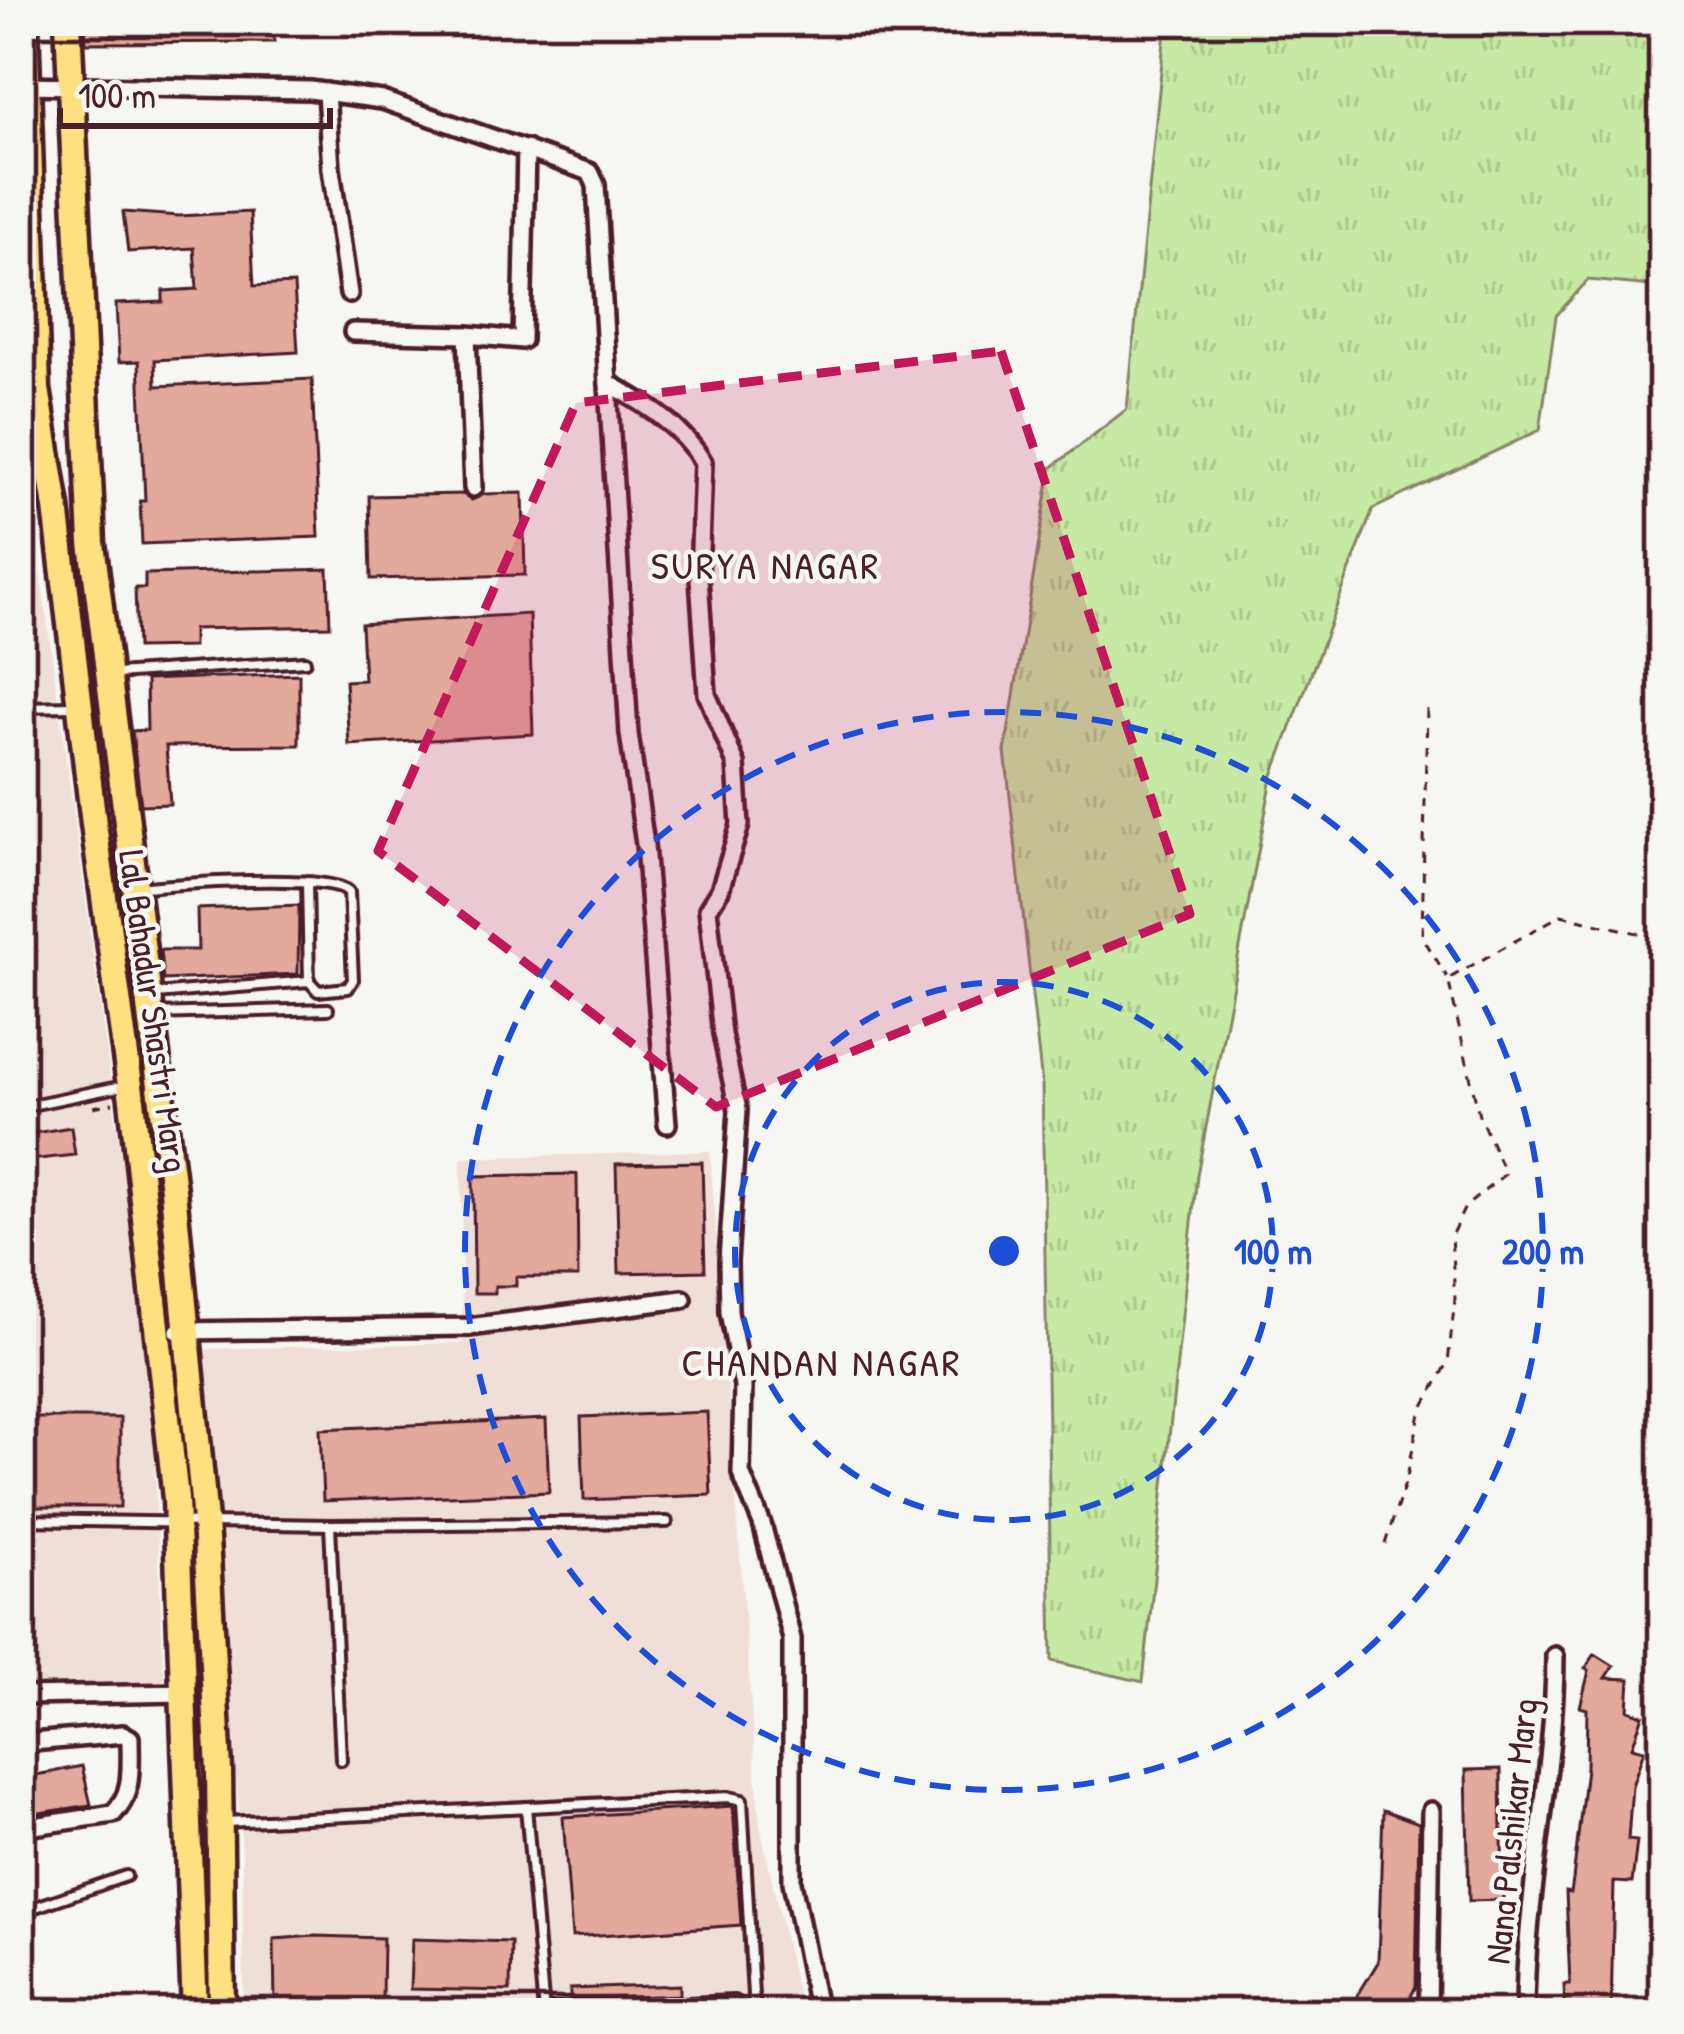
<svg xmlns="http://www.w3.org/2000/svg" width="1684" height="2034" viewBox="0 0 1684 2034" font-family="'Patrick Hand',sans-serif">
<defs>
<pattern id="grass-tufts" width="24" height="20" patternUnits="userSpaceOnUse" patternTransform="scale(3)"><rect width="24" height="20" fill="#c6eaa3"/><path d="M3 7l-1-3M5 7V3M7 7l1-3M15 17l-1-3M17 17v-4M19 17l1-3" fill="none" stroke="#acc88c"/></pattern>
</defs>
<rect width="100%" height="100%" fill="#f6f6f2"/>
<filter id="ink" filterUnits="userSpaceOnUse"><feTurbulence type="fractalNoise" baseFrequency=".00833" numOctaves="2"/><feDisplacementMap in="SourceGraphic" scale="24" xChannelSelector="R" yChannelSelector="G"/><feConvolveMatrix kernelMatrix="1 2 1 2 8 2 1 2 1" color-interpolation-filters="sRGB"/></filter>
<g filter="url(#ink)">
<g fill="#f0dfd8">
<path d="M21,431L150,1368L165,1702L21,1710Z"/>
<path d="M710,1151L760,1826L801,2013H244L242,1851L204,1349L463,1343L461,1158Z"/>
</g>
<path fill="url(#grass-tufts)" stroke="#888467" stroke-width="3" d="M1166,21H1663V287L1588,280L1556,316L1540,430L1373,509L1272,778L1197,1175L1143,1682L1052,1661L1042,1085L1005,751L1051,468L1127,409Z"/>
<g fill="#e2a99c" stroke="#4a1f2b" stroke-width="3">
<path d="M85,21H273L274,42L86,43Z"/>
<path d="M123,212L179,216L250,212L254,286L294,284L298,352L155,360L156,386L312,379L319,537L142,544L140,501H145L139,361L119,362L116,304L163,302V291L197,289L194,248L128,252Z"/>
<path d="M523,493L525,575L371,579L369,496L463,494L472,500L483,494Z"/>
<path d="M328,569L330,626L193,629V647L137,648L135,588H145V574Z"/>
<path d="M529,614L533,734L349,745L345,681L364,680L361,624Z"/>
<path d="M299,674V745L166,746L170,804L141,805L132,731L147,730L146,680Z"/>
<path d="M299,905L298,974L163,980L160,950H198L197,909Z"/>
<path d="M71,1127L75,1155L21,1161V1139L28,1138V1134Z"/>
<path d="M702,1162L705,1271L619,1273L616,1164Z"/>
<path d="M577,1174L578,1277H516V1286H495V1293H474L473,1176Z"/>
<path d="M707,1412L711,1495L584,1500L581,1417Z"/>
<rect x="21" y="1418" width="99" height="89"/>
<path d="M546,1419L549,1492L323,1501L320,1429Z"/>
<path d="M1595,1654L1614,1666L1606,1678L1630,1679L1628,1710L1643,1715L1632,1747L1644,1750L1632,1786L1628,1840L1637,1841L1632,1883L1614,1882L1611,2013L1565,2011L1564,1984H1570L1566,1892L1571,1893L1573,1880L1586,1768L1587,1709L1580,1707L1589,1671L1585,1669Z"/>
<path d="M82,1766L91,1805L26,1815L21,1778Z"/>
<path d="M1501,1769L1503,1900L1469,1901L1466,1770Z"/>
<path d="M733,1806L741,1925L572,1937L563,1817Z"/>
<path d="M1383,1810L1419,1823L1416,1986L1403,2013H1347L1378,1962Z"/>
<path d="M315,1936L383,1938L382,2002L301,2000V2005L275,2006L274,1939Z"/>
<path d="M412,1939L511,1942L510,1991L410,1989Z"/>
<path d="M680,1985V1995L570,2000V1989Z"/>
</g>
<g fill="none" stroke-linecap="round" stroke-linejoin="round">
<defs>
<g id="lane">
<path d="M116,674L305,661"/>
<path d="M21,707L73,706"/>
<path d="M307,881L309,981"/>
<path d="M137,888C171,884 331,872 349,892L353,980L348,988L318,991L309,981L155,994"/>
<path d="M153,1014L328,1009"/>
<path d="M21,1107L123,1086"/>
<path d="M21,1520L330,1525L667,1522"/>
<path d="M330,1525L341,1760"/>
<path d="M526,1807L544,2013"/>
<path d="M226,1822L729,1797L742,1800L754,2013"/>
<path d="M21,1912L126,1876"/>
<path d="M544,2009L734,2001"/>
</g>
<g id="street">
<path d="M21,85L310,90L382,100L590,172L596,185L629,734L645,844L667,1124"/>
<path d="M326,92L331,169L349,294"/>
<path d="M353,332L467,335"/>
<path d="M608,383C644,403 682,426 703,462L699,578L707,694L736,764L740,825L720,890L708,909L722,1034L738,1110L728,1261L729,1312L743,1386L741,1473L762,1524L792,1639V1882L818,2013"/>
<path d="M473,488L467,335L522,340L526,149"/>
<path d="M178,1331L469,1327L683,1299"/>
<path d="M21,1696L185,1693"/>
<path d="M21,1743L123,1734L130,1738C130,1765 134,1794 113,1814L21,1828"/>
<path d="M1428,2013L1431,1811"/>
<path d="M1525,2013C1525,1893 1555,1775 1555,1656"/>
</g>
<g id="primary">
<path d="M25,21L37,389L56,507L94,824L132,1100L176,1499L195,2013"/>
<path d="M68,21L92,543L173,1190L205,1521L219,1770L222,2013"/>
</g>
</defs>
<use href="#lane" stroke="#4a1f2b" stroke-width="16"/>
<use href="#street" stroke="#4a1f2b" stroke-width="24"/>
<use href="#primary" stroke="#4a1f2b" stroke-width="33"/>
<g stroke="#4a1f2b" stroke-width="3" stroke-dasharray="9 9" stroke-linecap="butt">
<path d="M1427,709L1422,936L1447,977"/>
<path d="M93,1107L113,1103"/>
<path d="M1385,1544L1407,1477L1420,1413L1448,1363L1455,1299L1451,1236L1465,1207L1505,1174L1479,1115L1448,979L1561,915L1663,939"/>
</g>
<use href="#lane" stroke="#f6f6f2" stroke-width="8"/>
<use href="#street" stroke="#f6f6f2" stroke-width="15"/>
<use href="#primary" stroke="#fde080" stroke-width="24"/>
</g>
</g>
<path fill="#c2185b" fill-opacity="0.2" stroke="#c2185b" stroke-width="9" stroke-dasharray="24 15" stroke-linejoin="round" d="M1001,351L1190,914L716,1107L378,851L576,403Z"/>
<g fill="none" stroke="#1d4ed8" stroke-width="6" stroke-dasharray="21 15">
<circle cx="1004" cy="1251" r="269"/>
<circle cx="1004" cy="1251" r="539"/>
</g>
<g text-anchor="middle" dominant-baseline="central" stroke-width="9" stroke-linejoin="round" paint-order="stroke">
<g font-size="36" fill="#4a1f2b" stroke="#f6f6f2">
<text transform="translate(155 1011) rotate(82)">Lal Bahadur Shastri Marg</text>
<text transform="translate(1510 1831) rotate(-84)">Nana Palshikar Marg</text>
</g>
<g font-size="39" letter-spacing="3" fill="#4a1f2b" stroke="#f6f6f2">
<text x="766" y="564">SURYA NAGAR</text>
<text x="822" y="1361">CHANDAN NAGAR</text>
</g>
</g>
<circle cx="1004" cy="1251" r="18" fill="#1d4ed8" stroke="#f6f6f2" stroke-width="6"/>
<g font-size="36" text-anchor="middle" font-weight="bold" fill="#1d4ed8" stroke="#f6f6f2" stroke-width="9" stroke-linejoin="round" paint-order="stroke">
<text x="1273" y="1264">100 m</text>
<text x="1543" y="1264">200 m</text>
</g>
<rect width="1684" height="2034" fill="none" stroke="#f6f6f2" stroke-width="72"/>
<rect x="36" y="36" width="1612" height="1962" fill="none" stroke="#4a1f2b" stroke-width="4.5" filter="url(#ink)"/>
<path d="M60 108v18h270v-18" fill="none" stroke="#4a1f2b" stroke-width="6"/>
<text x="78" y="108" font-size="36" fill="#4a1f2b" stroke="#f6f6f2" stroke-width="9" paint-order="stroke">100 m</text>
</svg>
